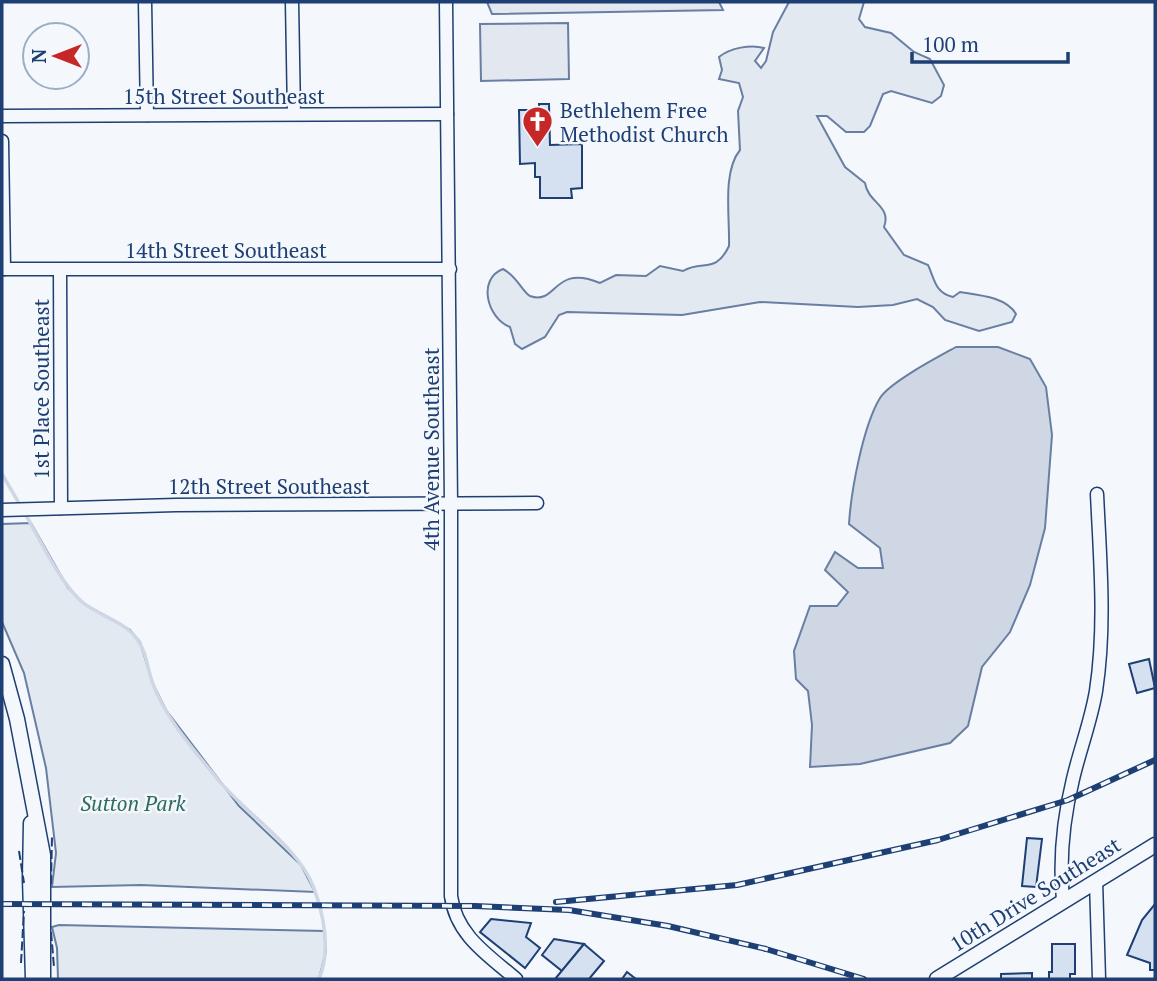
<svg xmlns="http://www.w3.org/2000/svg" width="1157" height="981" viewBox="0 0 1157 981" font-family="'PT Serif',serif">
<rect width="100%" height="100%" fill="#f4f7fb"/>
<g fill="#e3e9f0" stroke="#687fa3" stroke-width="2">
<path d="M789,2H864L859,19L865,27L891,33L914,52L930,59L944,85L941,96L932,103L891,91L883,94L870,126L864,132H846L827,116H817L845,167L865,183C868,203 892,206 884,227L904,255L928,265C935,280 935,293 953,297L960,292C979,295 1006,297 1016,314L1012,322L979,331L945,320L933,307L917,299L893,305L858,307L760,302L682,315L567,312L559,315L545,337L522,349L515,344L510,327C487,318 477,279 503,269C517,276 523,293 530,296C557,306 553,263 600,283L616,275L646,276L660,266L683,271C703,259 715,275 729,246C730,218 722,172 740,150L738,111L743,97L739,83L719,79L722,70L719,57C730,48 751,44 764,48L755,61L761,68L766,61L773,32Z"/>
<path d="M31,523L68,588L83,603L130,630L140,642L153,684L166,710L239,806L301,865L315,892L141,885L52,887L56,853L46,768L24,673L2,622V524Z"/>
<path d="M59,925L324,931L326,951L319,979H58L57,948L52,927Z"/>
</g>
<g fill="#e3e8f0" stroke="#687fa3" stroke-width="2">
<path d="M487,2H719L723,10L492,14Z"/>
<path d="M568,23L569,79L481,81L480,24Z"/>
</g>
<path fill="#cfd7e4" stroke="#687fa3" stroke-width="2" d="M956,347H998L1030,359L1046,387L1052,435L1045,528L1030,585L1010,632L982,667L968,726L950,743L860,764L810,767L812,725L808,691L796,679L794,651L810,606H837L848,592L825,570L835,552L858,568H883L880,548L849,524C851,491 863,426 880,398C890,382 938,357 956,347Z"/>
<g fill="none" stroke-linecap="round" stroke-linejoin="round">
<g stroke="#cfd7e4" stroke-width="3.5">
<path d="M2,474L20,505"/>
<path d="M24,512C40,539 59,581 81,601C98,616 123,620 137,639C147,652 147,669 153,684C165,717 193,749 215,776C243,812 297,845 313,886C324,914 331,952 319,979"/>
</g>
</g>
<g fill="#d5e0f0" stroke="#1d3f73" stroke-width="2">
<path d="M539,104H549L550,145L582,144V188L571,189L572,198H540V177H535V163L520,164L519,110H528L529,115H539Z"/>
<path d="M1149,659L1155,688L1137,693L1129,664Z"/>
<path d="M1027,838L1042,839L1036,887L1022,886Z"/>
<path d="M1155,904V970H1150V963L1127,955L1142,920Z"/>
<path d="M491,919L531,923L526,937L540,948L525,968L480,932Z"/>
<path d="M554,939L584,944L562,971L542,955Z"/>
<path d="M584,944L604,961L589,979H555Z"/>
<path d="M1052,944H1075V974H1070V979H1049V972H1052Z"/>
<path d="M627,972L636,979H622Z"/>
<path d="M1032,973V979H1001V974Z"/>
</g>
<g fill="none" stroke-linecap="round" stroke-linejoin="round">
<defs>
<g id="minor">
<path d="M145,2L147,115"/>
<path d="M292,2L294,114"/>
<path d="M446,2L451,504V896C456,935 488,955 516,979"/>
<path d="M2,116L447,114"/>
<path d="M2,141L4,269"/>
<path d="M2,269H450"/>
<path d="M60,270L61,508"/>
<path d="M2,510L176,505L537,503"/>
<path d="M1096,881L1099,979"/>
<path d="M1063,900C1059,858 1063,820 1073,779C1080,749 1091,721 1096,691C1106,626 1100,559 1097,494"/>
</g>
<g id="major">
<path d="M2,664L17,719L43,855V979"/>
<path d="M31,823L30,878L33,979"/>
<path d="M937,979L1155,845"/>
</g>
</defs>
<use href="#minor" stroke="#1d3f73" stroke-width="15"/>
<use href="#major" stroke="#1d3f73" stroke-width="17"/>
<use href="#minor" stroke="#f4f7fb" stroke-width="12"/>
<use href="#major" stroke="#f4f7fb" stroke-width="14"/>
<defs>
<g id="rail">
<path d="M556,902L737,885L938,840L1068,800L1155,760"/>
<path d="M2,904L475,906L569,910L668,926L766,949L864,979"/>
</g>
</defs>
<use href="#rail" stroke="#1d3f73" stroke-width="6"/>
<use href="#rail" stroke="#f4f7fb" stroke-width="3.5" stroke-dasharray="10" stroke-linecap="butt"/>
<g stroke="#1d3f73" stroke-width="2" stroke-dasharray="9 3.5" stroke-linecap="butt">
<path d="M19,851L24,883"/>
<path d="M51,884L52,836"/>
<path d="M51,932L54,967"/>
<path d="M21,963L24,911"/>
</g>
</g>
<defs>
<symbol id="church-pin" viewBox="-11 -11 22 30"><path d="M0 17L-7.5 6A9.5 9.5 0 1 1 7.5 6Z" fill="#c62828" stroke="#f4f7fb"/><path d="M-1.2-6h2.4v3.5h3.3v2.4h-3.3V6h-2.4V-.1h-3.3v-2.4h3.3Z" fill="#fff"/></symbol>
</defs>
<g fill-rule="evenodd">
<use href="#church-pin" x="520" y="104" width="35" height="47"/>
</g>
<g text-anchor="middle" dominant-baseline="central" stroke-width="5" stroke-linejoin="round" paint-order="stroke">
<g font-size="21" fill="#1d3f73" stroke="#f4f7fb">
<text x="224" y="96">15th Street Southeast</text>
<text x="226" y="250">14th Street Southeast</text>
<text transform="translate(41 389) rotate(-90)">1st Place Southeast</text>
<text transform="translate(431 449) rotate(-90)">4th Avenue Southeast</text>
<text x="269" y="486">12th Street Southeast</text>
<text transform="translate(1035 894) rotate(-32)">10th Drive Southeast</text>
</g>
<g font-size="21" fill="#1d3f73" stroke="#f4f7fb" text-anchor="start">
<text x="560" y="110">Bethlehem Free<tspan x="560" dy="24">Methodist Church</tspan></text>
</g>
<g font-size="21" font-style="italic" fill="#2c6c60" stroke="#f4f7fb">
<text x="133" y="803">Sutton Park</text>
</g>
</g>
<rect width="1157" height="981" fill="none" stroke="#1d3f73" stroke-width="7"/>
<g transform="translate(56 56) rotate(270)"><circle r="33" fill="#f4f7fb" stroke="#9eadc5" stroke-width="2"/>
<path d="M0-5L12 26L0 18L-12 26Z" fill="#c62828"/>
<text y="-10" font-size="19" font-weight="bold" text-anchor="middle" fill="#1d3f73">N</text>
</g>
<path d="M912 52v10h156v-10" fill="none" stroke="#1d3f73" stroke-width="3.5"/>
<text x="922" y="52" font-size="21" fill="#1d3f73" stroke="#f4f7fb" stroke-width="5" paint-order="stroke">100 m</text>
</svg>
